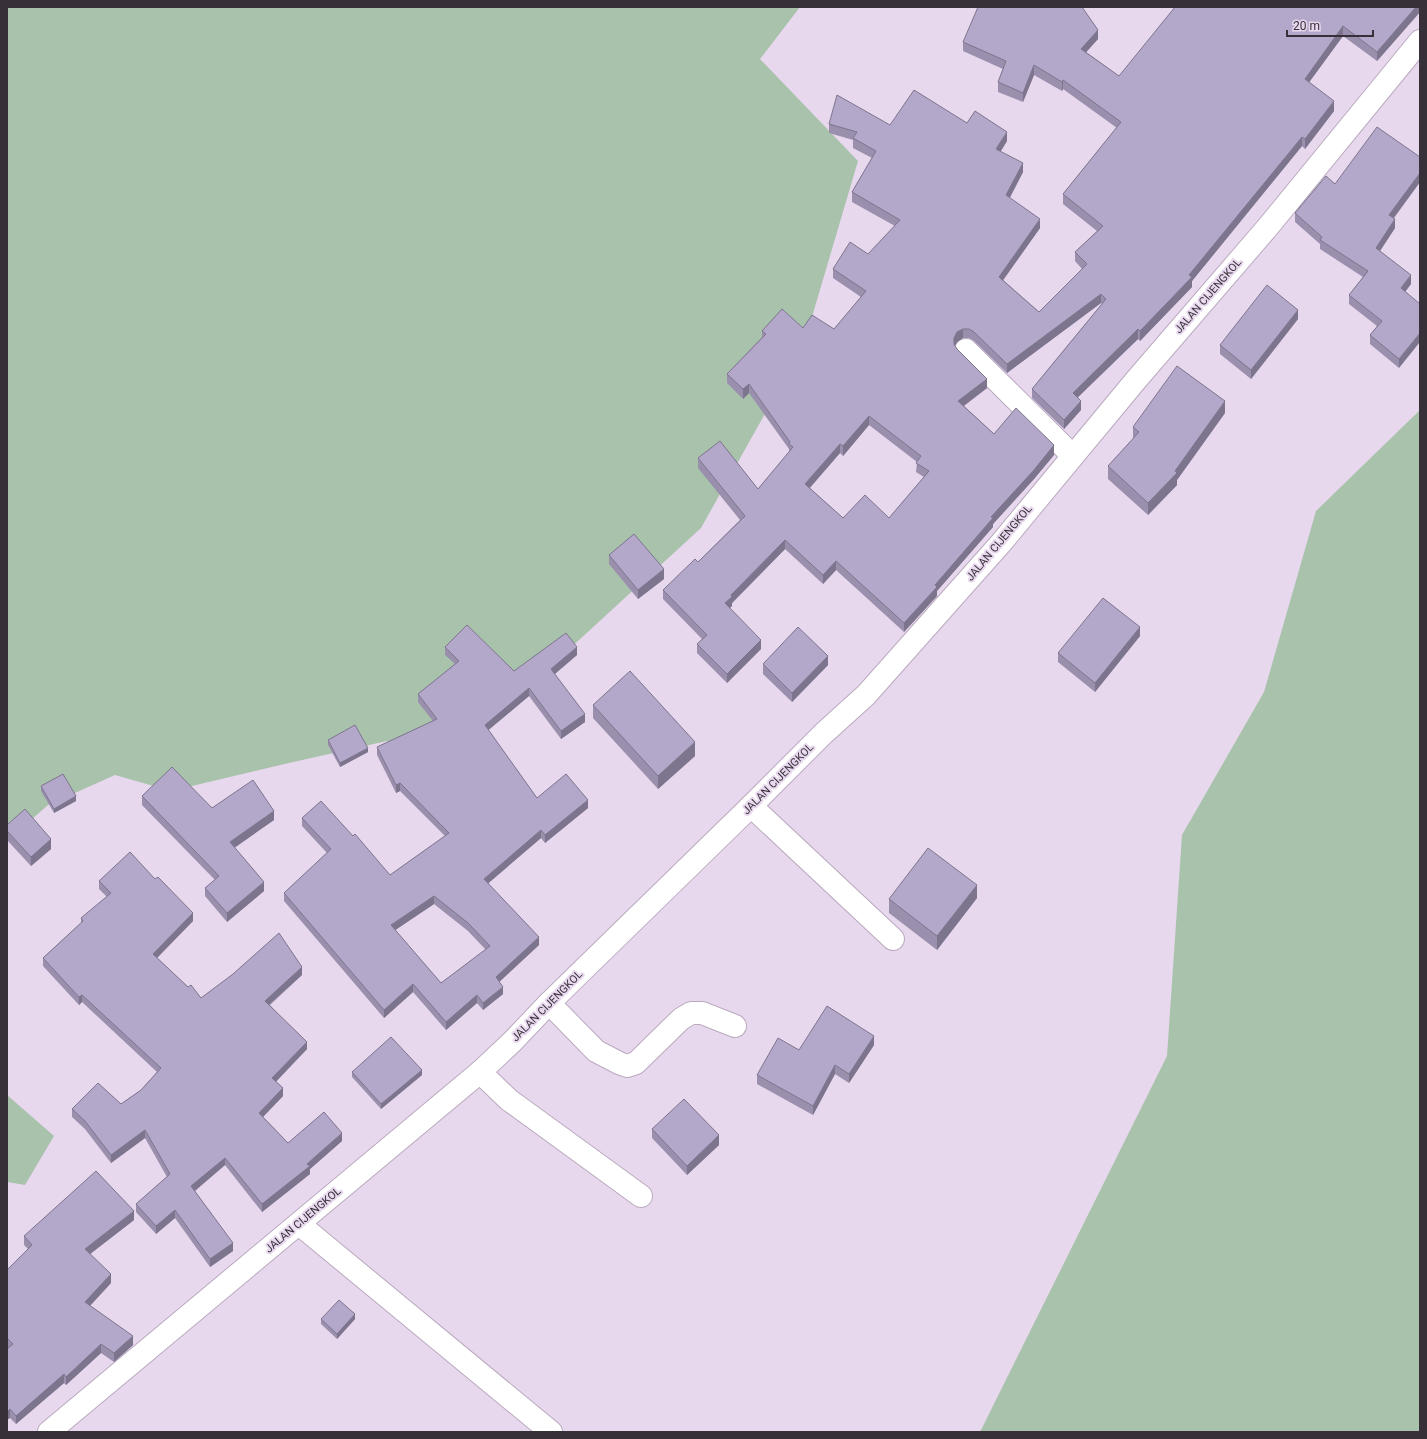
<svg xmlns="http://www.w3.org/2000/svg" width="1427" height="1439" viewBox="0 0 1427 1439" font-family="Roboto,sans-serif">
<rect width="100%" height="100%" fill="#e8d8ee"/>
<g fill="#a9c2ab">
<path d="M7,7H800L760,59L858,161L804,344L701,528L529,686L435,768L387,741L289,763L171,791L115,775L48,805L7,841Z"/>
<path d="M1420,410V1432H980L1167,1056L1182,835L1264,692L1316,511Z"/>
<path d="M7,1095L54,1136L25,1185L7,1182Z"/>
</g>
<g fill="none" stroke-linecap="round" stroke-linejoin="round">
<defs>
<g id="minor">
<path d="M966,350L1072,455"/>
<path d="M751,806L893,939"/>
<path d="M549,1003L596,1051L619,1063L627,1066L636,1063L681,1019L691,1013H702L735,1026"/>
<path d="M480,1072L509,1100L641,1196"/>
<path d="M299,1224L551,1432"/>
<path d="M49,1432L480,1072L513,1041L549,1003L751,806L824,733L866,695L1001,543L1136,380L1267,228L1420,41"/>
</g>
</defs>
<use href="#minor" stroke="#baaabf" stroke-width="24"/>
<use href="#minor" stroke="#fff" stroke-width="22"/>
</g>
<g fill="#9a90ae" fill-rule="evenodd">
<path d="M1420,7V12L1377,61L1343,36L1309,82L1334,111L1305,149L1302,146L1192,281V287L1140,341L1138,339L1078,397L1081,410L1064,429L1032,398V389L1102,304L1101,303L1007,373L974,341L969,338H963L957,342L955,346L957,349L987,388L964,406L994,434L1054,455L1034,479L993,524V527L937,591V596L904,632L836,570L823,584L785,549L732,603V606L730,608L761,649L727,683L697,653V644L702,639L663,599V590L698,562L740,520L698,468V458L758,489L789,452V449L749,393L743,399L727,383V374L762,337V331L803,328L834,329L861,297L833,278V269L868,254L895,226L852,202V192L872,158L853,148V140L829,133V124L890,125L967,123L1007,141L1000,152L1023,172L1010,198L1040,228L1003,280L1039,312L1082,269L1075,261V252L1097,231L1063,204V194L1117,128L1063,89L1062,91L1034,75L1023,102L998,92V82L1003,69L963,51V42L1098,39L1086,52L1119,76ZM869,425L917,462L916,472L924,477L889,518H843L810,488L840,453L843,456Z"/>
<path d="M1420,182L1394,218L1395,228L1380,251L1411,284L1405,292L1399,368L1370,344V335L1377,326L1349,304V295L1363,277L1320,249V244L1295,222V213L1335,184Z"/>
<path d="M1298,319L1251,379L1220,354V345Z"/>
<path d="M1225,413L1177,480V485L1148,515L1108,479V466L1133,439V427Z"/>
<path d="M609,555L664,579L638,599L609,564Z"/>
<path d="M1140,636L1095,692L1058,662V653Z"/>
<path d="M445,647L514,671L577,655L555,674L585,722L561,739L529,696L488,730L537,798L588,808L545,843L541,838L488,883L539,945L499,982L503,994L483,1010L477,1003L446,1030L413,992L384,1018L284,901V893L327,853L302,826V818L353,836L390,875L445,836L400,791L396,793L377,755V747L433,721L418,702V694L455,664L445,655ZM434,904L468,931L486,950L441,983L395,930Z"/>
<path d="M763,664L828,665L792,702L763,674Z"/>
<path d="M593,705L695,756L658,789L593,718Z"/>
<path d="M328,740L368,752L340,767L328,745Z"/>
<path d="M41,786L76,801L54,813L41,791Z"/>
<path d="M142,796L212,808L274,820L234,847L264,891L227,922L205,896V888L215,880L142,805Z"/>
<path d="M7,825L51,849L31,866L7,840Z"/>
<path d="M99,881L193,921L157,958L188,987L201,998L302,975L270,1005L307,1049L276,1081L283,1096L263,1117L288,1143L342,1141L310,1169V1174L262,1212L225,1165L195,1191L233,1251L210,1267L175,1218L156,1234L136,1212V1204L167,1177L145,1138L111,1163L85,1129L72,1117V1109L121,1104L141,1090L157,1072L82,1002L79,1005L43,966V958L81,923V918L107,897L99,889Z"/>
<path d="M977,898L937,950L889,913V899Z"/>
<path d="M874,1045L849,1083L835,1074L813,1115L757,1084V1075L799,1050Z"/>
<path d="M352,1072L422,1075L381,1109L352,1077Z"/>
<path d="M652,1129L719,1145L687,1175L652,1138Z"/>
<path d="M134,1220L90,1254L111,1283L90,1306L133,1345L114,1362L101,1353L66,1385L64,1383L16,1424L10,1418L8,1348L7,1347V1270L28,1249L24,1245V1236Z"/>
<path d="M321,1319H355L337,1339L321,1324Z"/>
</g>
<g fill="#7d758d">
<path d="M1416,7H1420V12L1377,61V52Z"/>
<path d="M1343,26V36L1305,88V79Z"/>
<path d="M1098,30V39L1081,58V49Z"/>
<path d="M1034,65V75L1023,102V93Z"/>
<path d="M1063,80V89L1062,91V82Z"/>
<path d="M1334,101V111L1305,149V139Z"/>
<path d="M1007,132V141L996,159V149Z"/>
<path d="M1302,137V146L1192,281V287L1140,341V331L1189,275Z"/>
<path d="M1023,163V172L1006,204V195Z"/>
<path d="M1420,173V182L1389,224V215Z"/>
<path d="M1040,219V228L999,286V277Z"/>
<path d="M1395,219V228L1376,257V248Z"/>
<path d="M1411,275V284L1401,297V288Z"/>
<path d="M1101,294V303L1007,373V364Z"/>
<path d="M1298,310V319L1251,379V370Z"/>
<path d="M963,329V338L957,342L954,347V338L957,332Z"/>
<path d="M1138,329V339L1073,402V393Z"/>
<path d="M1420,333V342L1399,368V359Z"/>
<path d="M987,379V388L958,410V401Z"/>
<path d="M749,384V393L743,399V389Z"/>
<path d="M1081,401V410L1064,429V420Z"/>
<path d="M1225,401V413L1177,480V485L1148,515V503L1175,471Z"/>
<path d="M869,416V425L843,456V446Z"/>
<path d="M840,444V453L805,493V484Z"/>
<path d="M1054,445V455L1034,479L993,524V527L937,591V596L904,632V623L991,517Z"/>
<path d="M785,540V549L732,603V606L725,612V603L731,595Z"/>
<path d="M836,561V570L823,584V575Z"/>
<path d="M664,569V579L638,599V590Z"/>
<path d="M1140,627V636L1095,692V683Z"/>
<path d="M761,640V649L727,683V674Z"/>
<path d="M577,647V655L551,677V669Z"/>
<path d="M828,656V665L792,702V693Z"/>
<path d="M529,688V696L485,733V725Z"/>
<path d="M585,714V722L561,739V731Z"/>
<path d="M695,742V756L658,789V776Z"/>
<path d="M368,748V752L340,767V763Z"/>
<path d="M400,783V791L396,793V785Z"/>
<path d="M76,796V801L54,813V809Z"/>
<path d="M588,800V808L545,843V835Z"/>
<path d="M274,811V820L230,851V842Z"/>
<path d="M541,830V838L484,887V879Z"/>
<path d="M51,839V849L31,866V857Z"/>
<path d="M264,882V891L227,922V913Z"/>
<path d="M977,885V898L937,950V936Z"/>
<path d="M434,896V904L391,933V925Z"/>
<path d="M193,913V921L153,962V954Z"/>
<path d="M539,937V945L496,985V977Z"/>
<path d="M302,967V975L265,1008V1001Z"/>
<path d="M413,984V992L384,1018V1010Z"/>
<path d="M503,987V994L483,1010V1003Z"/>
<path d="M82,995V1002L79,1005V997Z"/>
<path d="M477,995V1003L446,1030V1022Z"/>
<path d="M874,1036V1045L849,1083V1074Z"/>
<path d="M307,1042V1049L272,1086V1078Z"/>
<path d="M835,1065V1074L813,1115V1106Z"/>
<path d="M422,1070V1075L381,1109V1104Z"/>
<path d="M283,1088V1096L259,1121V1113Z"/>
<path d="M145,1130V1138L111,1163V1155Z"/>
<path d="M342,1133V1141L310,1169V1174L262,1212V1204Z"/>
<path d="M719,1135V1145L687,1175V1166Z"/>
<path d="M225,1158V1165L191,1194V1186Z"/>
<path d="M175,1210V1218L156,1234V1226Z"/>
<path d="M134,1211V1220L85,1258V1249Z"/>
<path d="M233,1243V1251L210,1267V1259Z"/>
<path d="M111,1274V1283L85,1311V1302Z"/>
<path d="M355,1314V1319L337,1339V1334Z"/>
<path d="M133,1336V1345L114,1362V1353Z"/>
<path d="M101,1344V1353L66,1385V1377Z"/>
<path d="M64,1374V1383L16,1424V1416Z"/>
<path d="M10,1409V1418L7,1420V1412Z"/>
</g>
<g fill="#b3a7ca" stroke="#7d758d" fill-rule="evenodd">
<path d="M978,7H1082L1098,30L1081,49L1119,76L1175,7H1416L1377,52L1343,26L1305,79L1334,101L1305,139L1302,137L1189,275L1192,277L1140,331L1138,329L1073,393L1081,401L1064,420L1032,389L1106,299L1101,294L1007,364L974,332L969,329H963L957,332L954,338V344L957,349L987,379L958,401L994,434L1016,408L1054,445L1034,470L991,517L993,518L935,585L937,587L904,623L836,561L823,575L785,540L731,595L732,597L725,603L761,640L727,674L697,644L707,635L663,590L695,559L698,562L745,516L698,458L720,441L758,489L793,447L789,444L790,442L749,384L743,389L727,374L766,334L762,331L782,309L803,328L812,315L834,329L866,291L833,269L850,242L868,254L900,220L852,192L876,151L853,138L857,132L829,124L837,95L890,125L914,90L967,123L975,111L1007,132L996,149L1023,163L1006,195L1040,219L999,277L1039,312L1087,264L1075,252L1103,226L1063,194L1121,122L1063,80L1062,82L1034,65L1023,93L998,82L1006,61L963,42ZM869,416L921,456L916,463L929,471L889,518L865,495L843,518L805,484L840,444L843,446Z"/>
<path d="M1377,127L1420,157V173L1389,215L1395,219L1376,248L1411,275L1401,288L1420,304V333L1399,359L1370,335L1382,321L1349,295L1368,271L1320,240L1322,237L1295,213L1326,176L1335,184Z"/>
<path d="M1267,285L1298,310L1251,370L1220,345Z"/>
<path d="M1177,366L1225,401L1175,471L1177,473L1148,503L1108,466L1139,432L1133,427Z"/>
<path d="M634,534L664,569L638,590L609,555Z"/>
<path d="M1103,598L1140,627L1095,683L1058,653Z"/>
<path d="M467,625L514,671L566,633L577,647L551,669L585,714L561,731L529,688L485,725L537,798L566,774L588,800L545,835L541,830L484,879L539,937L496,977L503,987L483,1003L477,995L446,1022L413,984L384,1010L284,893L331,849L302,818L321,801L353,836L355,834L390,875L449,833L400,783L396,785L377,747L437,719L418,694L459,661L445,647ZM434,896L468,923L490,946L441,983L391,925Z"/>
<path d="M798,627L828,656L792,693L763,664Z"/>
<path d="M630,671L695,742L658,776L593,705Z"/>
<path d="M355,725L368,748L340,763L328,740Z"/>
<path d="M172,767L212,808L253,780L274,811L230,842L264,882L227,913L205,888L219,876L142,796Z"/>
<path d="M63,774L76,796L54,809L41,786Z"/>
<path d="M25,809L51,839L31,857L7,831V825Z"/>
<path d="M928,848L977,885L937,936L889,899Z"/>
<path d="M130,852L155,879L158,877L193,913L153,954L188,987L191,985L201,998L233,974L279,933L302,967L265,1001L307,1042L272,1078L283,1088L259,1113L288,1143L324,1112L342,1133L307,1164L310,1166L262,1204L225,1158L191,1186L233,1243L210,1259L175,1210L156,1226L136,1204L170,1174L145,1130L111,1155L85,1121L72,1109L98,1083L121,1104L141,1090L161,1068L82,995L79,997L43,958L83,921L81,918L111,893L99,881Z"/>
<path d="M827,1006L874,1036L849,1074L835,1065L813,1106L757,1075L778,1038L799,1050Z"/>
<path d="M391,1037L422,1070L381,1104L352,1072Z"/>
<path d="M684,1099L719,1135L687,1166L652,1129Z"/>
<path d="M96,1171L134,1211L85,1249L111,1274L85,1302L133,1336L114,1353L101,1344L66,1377L64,1374L16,1416L10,1409L7,1412V1349L13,1344L7,1338V1270L32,1245L24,1236Z"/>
<path d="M339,1300L355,1314L337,1334L321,1319Z"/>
</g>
<g text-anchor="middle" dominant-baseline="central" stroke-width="4" stroke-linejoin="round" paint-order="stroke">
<g font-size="11" fill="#373039" stroke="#e8d8ee">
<text transform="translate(1208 296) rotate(-49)">JALAN CIJENGKOL</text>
<text transform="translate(999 543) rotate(-50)">JALAN CIJENGKOL</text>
<text transform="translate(778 779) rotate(-45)">JALAN CIJENGKOL</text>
<text transform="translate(547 1006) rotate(-45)">JALAN CIJENGKOL</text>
<text transform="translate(303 1220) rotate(-40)">JALAN CIJENGKOL</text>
</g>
</g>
<rect width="1427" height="1439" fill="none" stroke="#373039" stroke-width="16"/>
<path d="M1287 30v6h86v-6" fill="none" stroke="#373039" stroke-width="2"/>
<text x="1293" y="30" font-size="12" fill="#373039" stroke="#e8d8ee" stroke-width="3" paint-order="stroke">20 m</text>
</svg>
